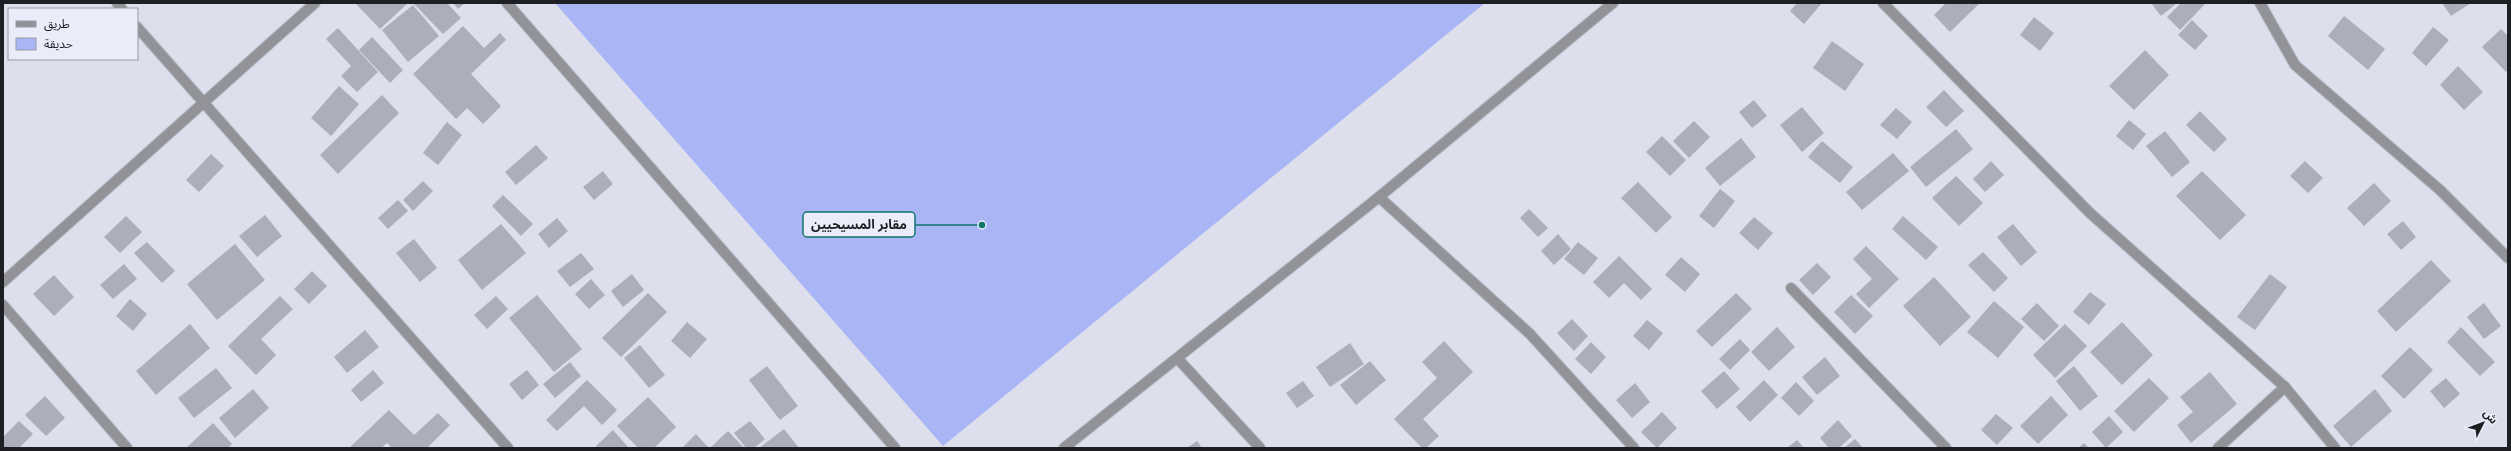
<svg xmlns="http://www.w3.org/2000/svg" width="2511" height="451" viewBox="0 0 2511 451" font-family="Arial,'Noto Sans Arabic',sans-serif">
<rect width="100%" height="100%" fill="#dde0ec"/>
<path fill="#aab5f5" d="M555,3H1485L943,446Z"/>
<g fill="#acaeba">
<path d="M357,3H408L380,29L356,4Z"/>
<path d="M413,3H447L461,18L443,34Z"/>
<path d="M453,3H465L458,9Z"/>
<path d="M1797,3H1822L1804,24L1790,11Z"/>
<path d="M1946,3H1980L1950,32L1934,15Z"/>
<path d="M2151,3H2177L2161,16Z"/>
<path d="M2181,3H2206L2180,30L2167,17Z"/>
<path d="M2442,3H2471L2451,16Z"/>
<path d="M413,5L439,36L408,62L382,30Z"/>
<path d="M2344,16L2385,49L2368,70L2328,36Z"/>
<path d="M2034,17L2054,33L2040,51L2020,35Z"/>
<path d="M2192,20L2208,36L2195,50L2178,35Z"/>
<path d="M463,26L484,48L500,33L506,40L471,74L501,106L483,124L467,108L456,119L413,74Z"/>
<path d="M2433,27L2449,40L2426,66L2412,53Z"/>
<path d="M338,28L378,72L357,92L341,76L351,66L326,39Z"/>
<path d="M2501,29L2508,36V70L2506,72L2482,47Z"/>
<path d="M372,37L403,70L390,83L359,50Z"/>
<path d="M1832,41L1864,64L1845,91L1813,68Z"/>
<path d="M2145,50L2169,75L2134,110L2109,86Z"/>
<path d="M2458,66L2483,92L2464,110L2440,85Z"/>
<path d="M339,86L359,104L331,136L311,118Z"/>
<path d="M1944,90L1964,111L1946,127L1926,107Z"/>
<path d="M382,95L399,113L338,174L320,155Z"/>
<path d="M1754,100L1767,116L1752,128L1739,112Z"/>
<path d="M1802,107L1824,133L1802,152L1780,125Z"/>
<path d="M1896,108L1912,122L1897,139L1880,125Z"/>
<path d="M2200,111L2227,139L2214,152L2186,125Z"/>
<path d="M2129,120L2146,134L2133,150L2116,136Z"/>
<path d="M1694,121L1710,137L1689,158L1673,141Z"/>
<path d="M447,122L462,135L438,165L423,153Z"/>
<path d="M1956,129L1973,149L1926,187L1910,167Z"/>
<path d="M2165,131L2190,162L2172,177L2146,146Z"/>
<path d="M1662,136L1686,160L1670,176L1646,152Z"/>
<path d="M1741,138L1756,157L1720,186L1705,168Z"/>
<path d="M1822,141L1853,167L1840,183L1808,157Z"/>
<path d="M536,145L548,158L516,185L505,172Z"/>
<path d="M1893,153L1909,171L1862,210L1846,192Z"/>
<path d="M211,154L224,166L199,192L186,180Z"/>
<path d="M1991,161L2004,175L1985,192L1973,179Z"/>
<path d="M2305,161L2323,178L2308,193L2290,176Z"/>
<path d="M603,171L613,184L594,200L583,187Z"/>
<path d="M2202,171L2246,215L2220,240L2176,196Z"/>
<path d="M1956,176L1983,203L1959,226L1932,198Z"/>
<path d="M423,181L433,191L413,211L403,200Z"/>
<path d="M1638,182L1672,217L1656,233L1621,198Z"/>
<path d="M2374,183L2391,201L2364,226L2347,208Z"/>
<path d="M1720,189L1735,201L1714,228L1699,216Z"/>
<path d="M503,195L533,224L521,236L492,206Z"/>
<path d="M398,200L408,211L388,229L378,218Z"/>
<path d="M1529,209L1548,228L1538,237L1520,218Z"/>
<path d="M265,215L282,236L257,257L239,236Z"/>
<path d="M126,216L142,232L120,253L104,237Z"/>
<path d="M1903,216L1938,247L1926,260L1892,229Z"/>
<path d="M1754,217L1773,233L1758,250L1739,233Z"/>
<path d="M557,218L568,231L549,248L538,234Z"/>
<path d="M2403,221L2416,237L2401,250L2387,234Z"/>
<path d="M501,224L526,253L482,290L458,260Z"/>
<path d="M2013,224L2037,252L2021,266L1997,237Z"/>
<path d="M1558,234L1571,249L1554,265L1541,251Z"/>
<path d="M414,239L437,268L420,282L396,253Z"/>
<path d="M147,242L175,271L162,283L134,253Z"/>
<path d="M1578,242L1598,258L1584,275L1564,259Z"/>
<path d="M235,244L265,280L217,320L187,284Z"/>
<path d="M1866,246L1899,279L1869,308L1856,294L1872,279L1853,259Z"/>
<path d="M1983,252L2008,278L1994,292L1968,265Z"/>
<path d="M581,253L594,269L570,287L557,271Z"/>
<path d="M1619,256L1652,289L1641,300L1624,283L1609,298L1593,282Z"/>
<path d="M1681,257L1700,274L1685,292L1665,275Z"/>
<path d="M2431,260L2451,281L2396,332L2377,311Z"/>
<path d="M1817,263L1831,277L1813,295L1799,280Z"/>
<path d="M124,264L137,279L113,299L100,285Z"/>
<path d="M312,271L327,286L309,304L294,289Z"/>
<path d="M632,274L644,290L623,307L611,291Z"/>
<path d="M2270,274L2287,287L2255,330L2237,317Z"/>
<path d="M54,275L74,297L54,316L33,294Z"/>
<path d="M1934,277L1971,317L1940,346L1903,306Z"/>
<path d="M591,279L605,295L589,309L575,294Z"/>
<path d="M2090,292L2106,304L2089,325L2073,312Z"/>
<path d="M648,293L667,312L621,357L602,338Z"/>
<path d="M1736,293L1752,309L1712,347L1696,331Z"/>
<path d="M537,295L582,349L554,372L509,318Z"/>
<path d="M1851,295L1873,316L1855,334L1834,312Z"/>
<path d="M280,296L293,309L261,339L276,355L256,375L228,346Z"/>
<path d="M496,296L508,309L487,329L474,315Z"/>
<path d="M130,299L147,314L133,331L116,316Z"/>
<path d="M1994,301L2024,327L1998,358L1967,332Z"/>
<path d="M2037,303L2059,326L2044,341L2021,319Z"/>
<path d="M2484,303L2501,326L2484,339L2467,317Z"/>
<path d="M1572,319L1588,336L1574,351L1557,333Z"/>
<path d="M1647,320L1663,333L1649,350L1633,336Z"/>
<path d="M687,322L707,339L690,358L671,341Z"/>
<path d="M2122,322L2153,355L2122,385L2090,352Z"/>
<path d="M190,324L210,348L156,395L136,371Z"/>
<path d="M2065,324L2087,346L2055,378L2033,355Z"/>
<path d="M1777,327L1795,347L1769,371L1751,352Z"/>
<path d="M2461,327L2495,362L2480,376L2447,342Z"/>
<path d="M365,330L379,347L347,373L334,357Z"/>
<path d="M1740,339L1750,350L1730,370L1719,359Z"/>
<path d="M1444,341L1473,372L1423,419L1439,436L1426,448H1422L1394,419L1437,378L1422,362Z"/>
<path d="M1591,342L1606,357L1591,374L1575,359Z"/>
<path d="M1350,343L1364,364L1330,387L1316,367Z"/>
<path d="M640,345L665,375L649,388L624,358Z"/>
<path d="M2410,347L2433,370L2404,399L2381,376Z"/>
<path d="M1825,357L1840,376L1817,395L1802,377Z"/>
<path d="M1370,361L1386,380L1356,405L1340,385Z"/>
<path d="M570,362L581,376L555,398L543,384Z"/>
<path d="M767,366L798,406L780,420L749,380Z"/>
<path d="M2074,366L2098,396L2080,411L2056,381Z"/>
<path d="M216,368L232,388L194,418L178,398Z"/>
<path d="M373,370L384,383L361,402L351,390Z"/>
<path d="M527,370L539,385L522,400L509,384Z"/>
<path d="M1724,371L1740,389L1717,409L1701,391Z"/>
<path d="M2210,372L2237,404L2191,443L2177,425L2193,412L2180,397Z"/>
<path d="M2149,378L2169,398L2134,432L2114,411Z"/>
<path d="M2446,378L2460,394L2444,408L2430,391Z"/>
<path d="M587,380L617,410L602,425L584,406L557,431L546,420Z"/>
<path d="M1764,380L1778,395L1750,422L1736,407Z"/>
<path d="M1303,381L1314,396L1297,408L1286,393Z"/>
<path d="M1796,382L1814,401L1799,416L1781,398Z"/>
<path d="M1635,383L1650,402L1632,418L1616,400Z"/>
<path d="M253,389L269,408L235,438L219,418Z"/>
<path d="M2375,389L2392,411L2351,447L2333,426Z"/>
<path d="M45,396L65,418L46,436L25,415Z"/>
<path d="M2051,396L2068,415L2038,444L2020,426Z"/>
<path d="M648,397L676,427L654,448H638L617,426Z"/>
<path d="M389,410L414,435L438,413L450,425L427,448H392L387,443L381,448H349Z"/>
<path d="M1662,412L1677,428L1657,448L1641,432Z"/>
<path d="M1996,414L2013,428L1997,445L1981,430Z"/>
<path d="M2109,416L2123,432L2106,448L2092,432Z"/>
<path d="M1838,420L1852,436L1839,448H1829L1820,438Z"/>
<path d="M19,421L33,434L19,448H3V437Z"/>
<path d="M750,421L765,439L754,448H746L734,433Z"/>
<path d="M213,423L232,444L228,448H186Z"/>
<path d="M784,429L799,448H759Z"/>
<path d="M613,430L629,448H598L596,446Z"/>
<path d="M728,431L744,448H710Z"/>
<path d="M696,434L709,448H682Z"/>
<path d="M1855,439L1863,448H1844Z"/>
<path d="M1797,440L1804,448H1787Z"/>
<path d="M1197,441L1202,448H1187Z"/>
<path d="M2084,443L2089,448H2078Z"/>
</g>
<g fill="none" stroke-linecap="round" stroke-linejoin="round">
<defs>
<g id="minor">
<path d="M117,3L122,9"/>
<path d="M507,3L895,448"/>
<path d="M1883,3L2090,213L2285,387L2335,448"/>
<path d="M2260,3L2295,65L2440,190L2508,258"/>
<path d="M137,27L508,448"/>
<path d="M1379,197L1530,334L1634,448"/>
<path d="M3,282L315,3"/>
<path d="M1791,288L1946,448"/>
<path d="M3,305L127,448"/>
<path d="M1178,359L1260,448"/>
<path d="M1064,448L1379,197L1613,3"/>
<path d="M2218,448L2285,387"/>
</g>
</defs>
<use href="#minor" stroke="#bbbdc8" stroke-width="12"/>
<use href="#minor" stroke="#929398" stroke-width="10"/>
</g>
<path fill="none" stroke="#0f766e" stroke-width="1.5" d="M982 225L915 225"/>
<circle fill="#0f766e" stroke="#eaedf9" stroke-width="1.5" cx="982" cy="225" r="4"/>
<rect fill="#eaedf9" stroke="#0f766e" stroke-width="1.5" x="803" y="212" width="112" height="25" rx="4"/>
<g font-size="13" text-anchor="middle" font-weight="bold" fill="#1e1f23">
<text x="859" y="229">مقابر المسيحيين</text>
</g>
<rect width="2511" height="451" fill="none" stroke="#1e1f23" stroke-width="8"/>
<rect x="8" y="8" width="130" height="52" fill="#eaedf9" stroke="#989ba3"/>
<rect x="16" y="21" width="20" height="6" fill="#929398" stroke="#989ba3"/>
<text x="44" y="28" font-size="12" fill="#1e1f23">طريق</text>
<rect x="16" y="38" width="20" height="12" fill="#aab5f5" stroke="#989ba3"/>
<text x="44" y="48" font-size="12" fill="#1e1f23">حديقة</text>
<g transform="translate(2483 423) rotate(48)" stroke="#eaedf9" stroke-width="3" paint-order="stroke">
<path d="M0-3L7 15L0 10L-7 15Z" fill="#1e1f23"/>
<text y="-6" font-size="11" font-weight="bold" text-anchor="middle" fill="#1e1f23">ش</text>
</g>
</svg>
